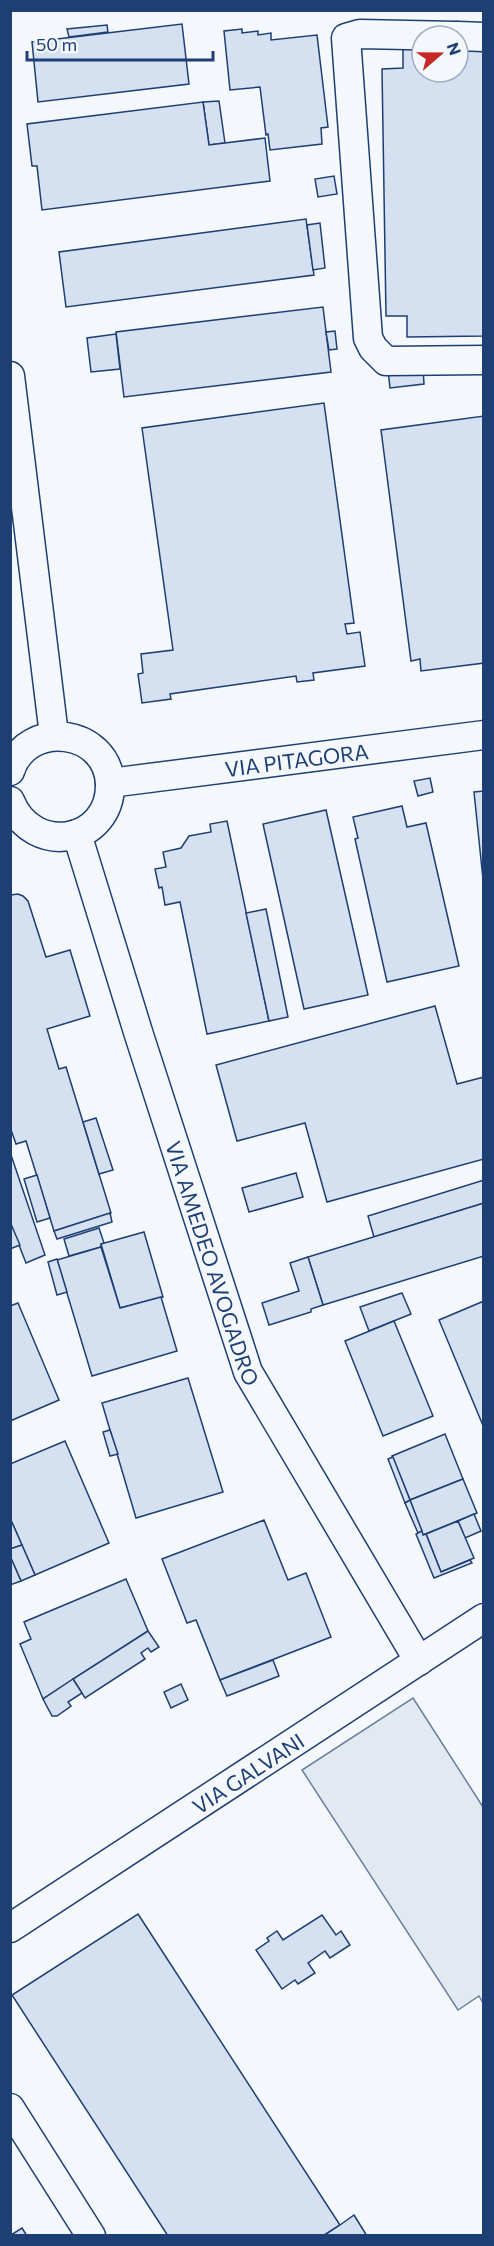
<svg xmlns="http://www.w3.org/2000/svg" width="494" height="2246" viewBox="0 0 494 2246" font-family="Commissioner,sans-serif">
<rect width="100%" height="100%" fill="#f4f7fb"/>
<path fill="#e3e9f0" stroke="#687fa3" stroke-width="1.5" d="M413,1698L483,1807V2003L479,1996L458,2010L302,1770Z"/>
<g fill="#d5e0f0" stroke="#1d3f73" stroke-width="1.5">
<path d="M182,24L189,84L38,102L32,42Z"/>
<path d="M107,25L108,32L69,37L67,29Z"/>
<path d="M242,29V33L258,31V35L271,33V40L317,35L328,127L321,128L322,144L270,150L268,134L266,135L260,87L230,90L224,31Z"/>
<path d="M484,46V336L407,337V316H386L382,69L403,68V47H422V72H458V47Z"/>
<path d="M219,101L225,143L209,145L203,102Z"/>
<path d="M203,102L209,145L265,138L270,181L42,210L37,166H32L27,124Z"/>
<path d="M334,176L337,194L318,197L315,179Z"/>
<path d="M306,219L314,275L66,307L59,252Z"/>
<path d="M320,223L325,268L313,270L307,225Z"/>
<path d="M323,307L331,372L124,397L116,332Z"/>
<path d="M335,331L337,349L329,350L326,332Z"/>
<path d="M116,334L120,369L91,372L87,338Z"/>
<path d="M423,368L424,384L390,388L388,370Z"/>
<path d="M324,403L354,623L345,624L347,634L360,632L365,666L313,673L314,680L297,682L296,676L170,694L171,699L142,703L138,674L143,673L141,654L173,650L142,428Z"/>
<path d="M484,416V663L421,671L420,659L411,661L381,430Z"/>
<path d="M430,778L433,792L418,796L414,781Z"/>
<path d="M484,791V889L474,792Z"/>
<path d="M402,806L407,827L426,823L459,966L387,982L355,839L358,838L353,817Z"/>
<path d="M326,810L368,995L304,1009L263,824Z"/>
<path d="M227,821L269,1021L207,1034L180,902L165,905L162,887L159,888L155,869L166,867L163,852L181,848L189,836L211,832L210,824Z"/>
<path d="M10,893L11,895L18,894L23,896L28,901L46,957L70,950L90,1016L47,1029L59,1069L66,1067L111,1213L54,1231L26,1141L16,1144L10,1127Z"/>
<path d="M266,909L288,1017L269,1021L246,913Z"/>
<path d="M435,1006L457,1084L484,1077V1159L327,1202L305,1123L237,1141L216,1065Z"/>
<path d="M96,1118L113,1170L99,1174L83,1122Z"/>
<path d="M10,1152L45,1255L26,1263L10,1222Z"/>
<path d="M296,1173L303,1197L249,1212L242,1188Z"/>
<path d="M37,1175L50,1218L37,1222L24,1179Z"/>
<path d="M484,1180V1203L374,1237L368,1216Z"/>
<path d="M484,1203V1256L323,1305L308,1257Z"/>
<path d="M110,1213L112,1222L57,1239L54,1231Z"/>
<path d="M10,1222L20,1245L10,1249Z"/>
<path d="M99,1228L104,1243L101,1244V1247L69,1256L64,1239Z"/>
<path d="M144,1232L163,1297L120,1308L101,1244Z"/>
<path d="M101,1247L120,1308L161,1297L177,1351L92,1376L57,1260Z"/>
<path d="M308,1257L323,1305L311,1309V1312L269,1325L262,1303L299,1291L290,1263Z"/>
<path d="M57,1259L67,1292L57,1295L48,1262Z"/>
<path d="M402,1293L411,1314L369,1331L360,1307Z"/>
<path d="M484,1301V1428L439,1320Z"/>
<path d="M18,1303L59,1400L10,1421V1306Z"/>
<path d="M394,1321L433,1416L383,1436L345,1341Z"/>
<path d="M188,1378L223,1492L136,1518L102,1403Z"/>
<path d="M110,1430L118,1454L110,1456L103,1432Z"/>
<path d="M445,1434L463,1479L410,1500L392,1456Z"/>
<path d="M65,1441L109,1543L35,1575L10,1518V1464Z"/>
<path d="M393,1457L410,1500L405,1503L388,1459Z"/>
<path d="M463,1479L477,1513L423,1535L410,1500Z"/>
<path d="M410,1500L422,1531L418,1533L405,1503Z"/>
<path d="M474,1514L481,1531L465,1538L458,1521Z"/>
<path d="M10,1518L22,1545L10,1549Z"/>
<path d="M264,1520L288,1580L306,1573L331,1637L220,1680L196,1620L187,1623L162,1559Z"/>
<path d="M458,1521L474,1558L441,1572L426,1534Z"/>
<path d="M422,1531L423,1535L426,1534L441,1572L470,1560L472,1563L434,1578L416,1534Z"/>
<path d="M22,1545L35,1575L21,1581L10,1556V1549Z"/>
<path d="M10,1556L21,1581L10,1585Z"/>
<path d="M126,1579L148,1631L43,1699L20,1644L31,1639L24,1622Z"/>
<path d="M148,1631L159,1647L151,1652L148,1648L141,1653L145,1659L85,1698L73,1679Z"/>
<path d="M273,1660L279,1676L227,1696L220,1680Z"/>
<path d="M73,1679L82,1693L68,1702L71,1706L57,1716H52L43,1699Z"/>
<path d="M181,1684L188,1700L171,1708L164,1692Z"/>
<path d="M138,1914L340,2225L323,2236H168L12,1995Z"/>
<path d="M322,1915L336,1935L341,1931L350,1945L330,1958L325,1951L308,1963L315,1973L298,1984L295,1980L282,1989L256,1950L269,1941L267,1938L277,1931L283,1940Z"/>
<path d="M354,2215L367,2236H323L340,2225Z"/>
<path d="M22,2228L27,2236H11V2235Z"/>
</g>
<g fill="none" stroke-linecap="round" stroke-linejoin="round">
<defs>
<g id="minor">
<path d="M455,36L360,34L346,38L368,338L373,348L386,361L484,360"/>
<path d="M458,36L484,37"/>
<path d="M10,376L54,735"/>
<path d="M10,771C27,718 108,729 110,784C111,843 33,858 10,801"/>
<path id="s1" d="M110,783L484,735"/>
<path id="s2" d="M77,834L139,1035L248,1372L419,1661"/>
<path id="s3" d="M10,1928L484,1618"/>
<path d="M10,2108L91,2236"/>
</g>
</defs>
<use href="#minor" stroke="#1d3f73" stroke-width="31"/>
<use href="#minor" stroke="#f4f7fb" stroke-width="28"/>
</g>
<g text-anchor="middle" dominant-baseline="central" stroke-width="4.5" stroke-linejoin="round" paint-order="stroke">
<g font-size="21" fill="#1d3f73" stroke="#f4f7fb">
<text stroke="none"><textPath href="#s1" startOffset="188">VIA PITAGORA</textPath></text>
<text stroke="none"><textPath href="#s2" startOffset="450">VIA AMEDEO AVOGADRO</textPath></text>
<text stroke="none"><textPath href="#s3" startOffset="284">VIA GALVANI</textPath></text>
</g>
</g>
<rect width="494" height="2246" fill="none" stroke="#1d3f73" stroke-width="24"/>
<g transform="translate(440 54) rotate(70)"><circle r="28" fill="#f4f7fb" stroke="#9eadc5" stroke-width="1.5"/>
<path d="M0-4.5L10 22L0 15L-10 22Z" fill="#c62828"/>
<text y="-9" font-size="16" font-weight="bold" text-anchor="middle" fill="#1d3f73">N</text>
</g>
<path d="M27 51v9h186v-9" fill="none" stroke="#1d3f73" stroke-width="3"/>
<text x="36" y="51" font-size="18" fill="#1d3f73" stroke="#f4f7fb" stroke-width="4.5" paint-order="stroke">50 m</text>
</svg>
